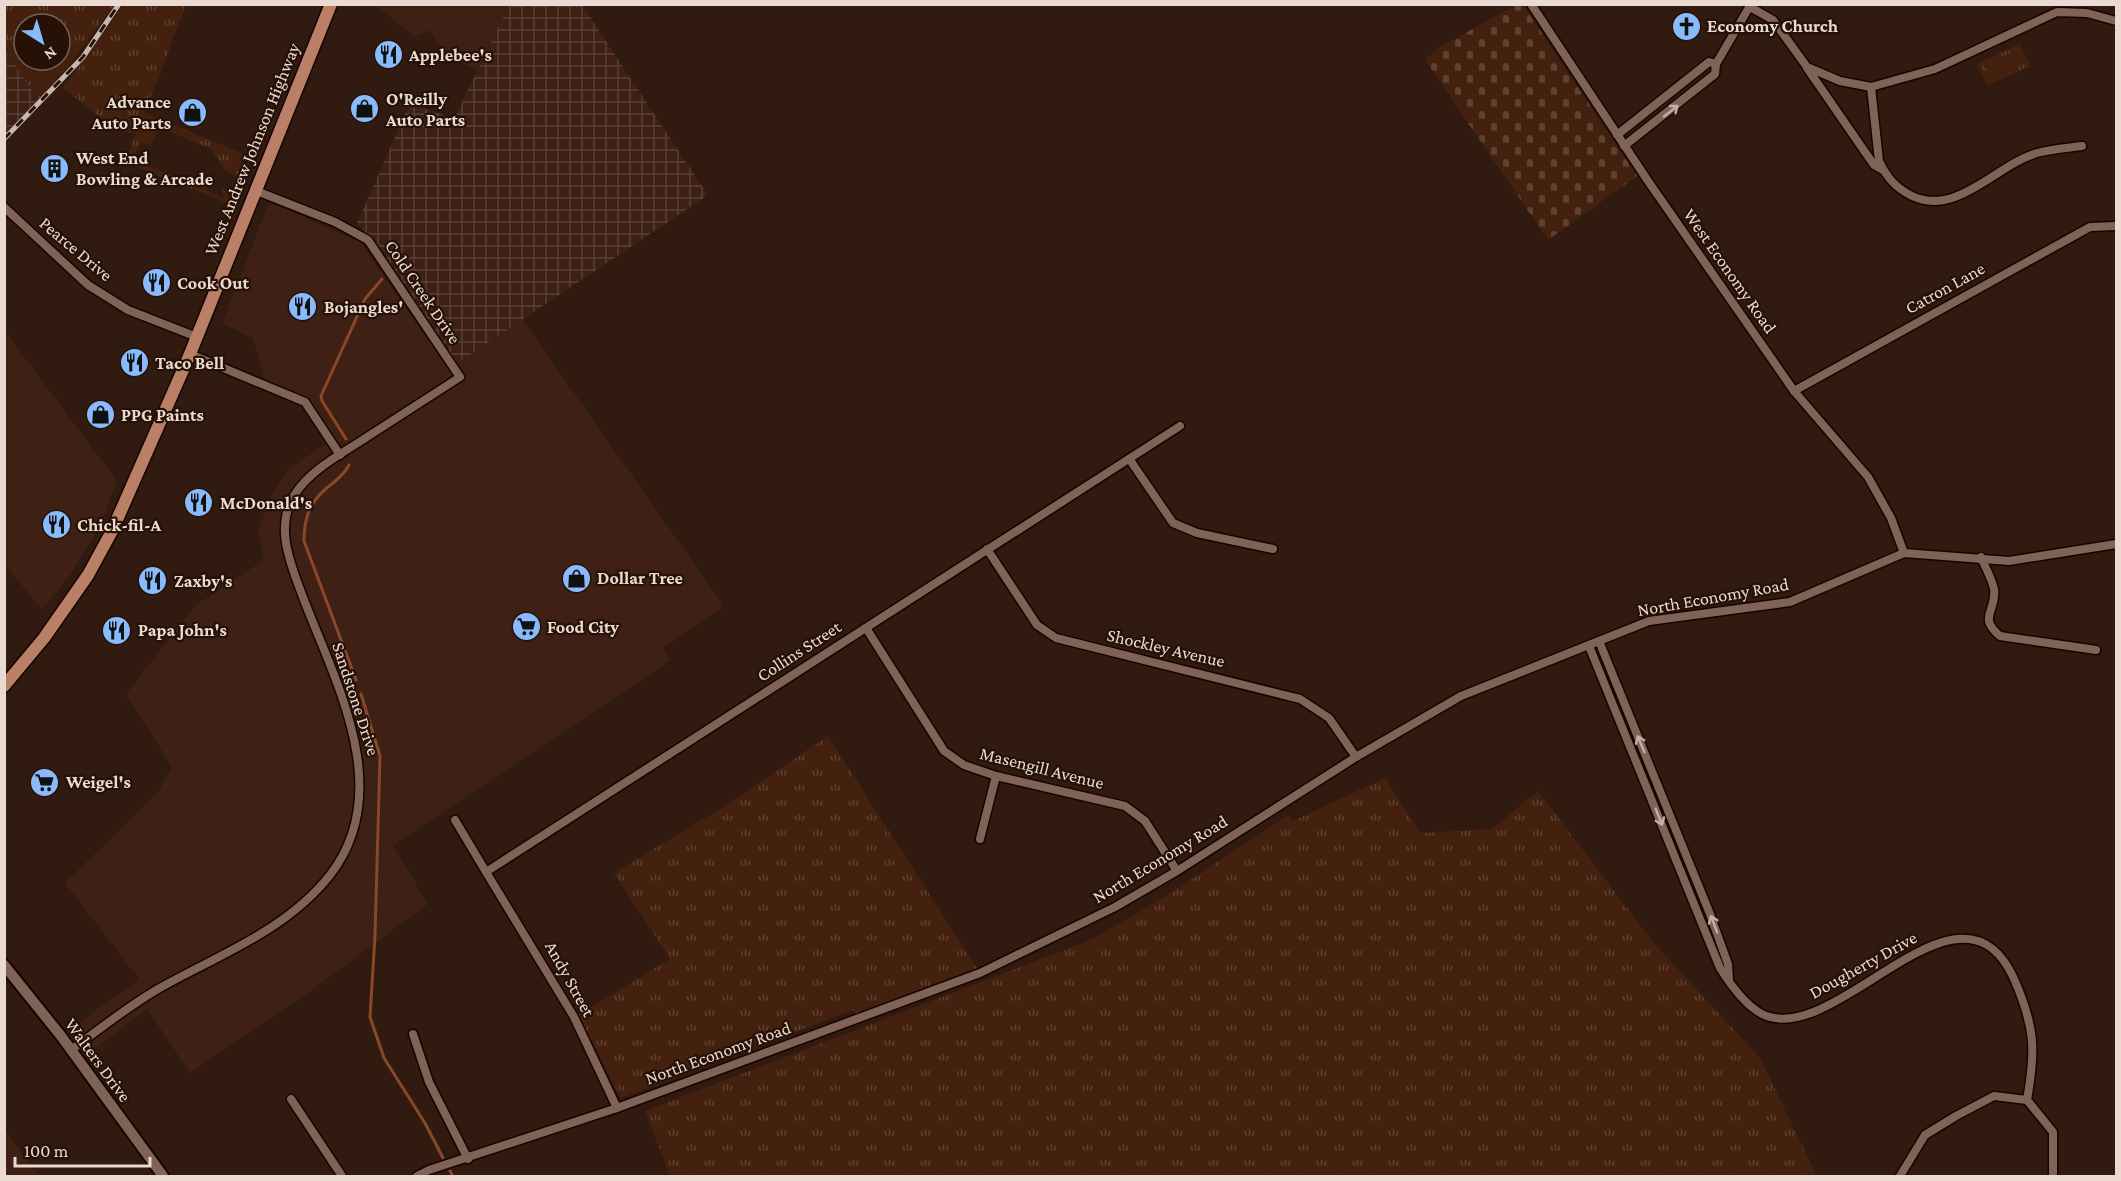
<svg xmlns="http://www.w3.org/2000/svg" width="2121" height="1181" viewBox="0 0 2121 1181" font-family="'Crimson Pro',serif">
<defs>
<pattern id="industrial-grid" width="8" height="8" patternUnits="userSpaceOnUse" patternTransform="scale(1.5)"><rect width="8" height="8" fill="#3e2114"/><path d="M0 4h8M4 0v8" fill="none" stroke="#5a4135"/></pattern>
<pattern id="grass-tufts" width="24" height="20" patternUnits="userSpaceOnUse" patternTransform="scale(1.5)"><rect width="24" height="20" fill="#44210f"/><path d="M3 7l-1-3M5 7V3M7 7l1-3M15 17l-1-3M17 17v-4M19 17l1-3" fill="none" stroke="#5f4131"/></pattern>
<pattern id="cemetery-stones" width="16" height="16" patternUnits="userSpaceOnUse" patternTransform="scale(1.5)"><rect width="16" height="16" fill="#44210f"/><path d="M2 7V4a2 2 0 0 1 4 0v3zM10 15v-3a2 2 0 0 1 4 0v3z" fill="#5f4131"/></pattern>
</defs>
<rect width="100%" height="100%" fill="#311a0f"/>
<g fill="#3e2114">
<path d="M375,5H509L477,70L447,56L430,30L415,37Z"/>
<path d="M268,205H276L360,242L448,369L522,319L724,606L663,648L671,660L393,845L428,904L301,998L190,1073L147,1009L79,1061L61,1036L139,979L65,883L158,792L172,767L126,694L196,605L264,560L258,530L270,499L286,471L331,440L305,402L266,384L253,339L222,323Z"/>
<path d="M5,331L117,481L99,529L70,575L42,610L5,565Z"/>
<path d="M5,1130L38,1176H39H5Z"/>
</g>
<g fill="url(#industrial-grid)">
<path d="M509,5H582L708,195L453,366L357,223L410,103L454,119Z"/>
<path d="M5,50L38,100L5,133H4Z"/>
</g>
<g fill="url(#grass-tufts)" fill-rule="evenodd">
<path d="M4,5L5,4L114,5L66,69L38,100L5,50ZM24,24H60V60H24Z"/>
<path d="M124,5H186L145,113L246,155L237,178L223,168L211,149L159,127L151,146L141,142L134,159L191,184L205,183L207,191L223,198L222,189L231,192L226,203L125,162L136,134L117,130L63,88Z"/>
<path d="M2020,44L2030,66L1987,86L1977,64Z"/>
<path d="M828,736L980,973L859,1018L853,1010L621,1098L578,1015L670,959L614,873L725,806Z"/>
<path d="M1385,778L1420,833L1492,829L1538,791L1653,942L1760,1058L1817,1176H670L645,1111L1093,939L1171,893L1285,817L1289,816L1293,821Z"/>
</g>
<path fill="url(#cemetery-stones)" d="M1516,5H1523L1637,176L1548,240L1425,60L1438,48Z"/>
<path fill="#44210f" d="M2015,51L2021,65L1992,79L1985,65Z"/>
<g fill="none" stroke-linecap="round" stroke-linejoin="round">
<g stroke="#894827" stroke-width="3">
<path d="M346,439L322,401L321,396L365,299L382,279"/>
<path d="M349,465C345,473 340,477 333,483C311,499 304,515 304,541L356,680"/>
<path d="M361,694L380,756L375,936L370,1017L384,1058L425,1123L443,1158"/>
<path d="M450,1171L453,1176"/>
</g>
<defs>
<g id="minor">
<path d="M1531,4L1648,181L1794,391L1868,477L1891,518L1904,553"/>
<path d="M1750,7L1773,20L1807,67L1840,81L1871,87L1935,69L2057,12L2087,13L2116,21"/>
<path d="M1807,68L1874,165L1883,170"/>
<path d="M1871,87L1879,161C1887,178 1896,188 1912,196C1957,217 1996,165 2037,153C2051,149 2067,148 2082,146"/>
<path d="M1617,135L1709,62L1716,64"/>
<path d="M1624,146L1715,74L1716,64L1751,4"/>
<path d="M4,207L88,285L128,310L197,337"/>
<path d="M190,354L305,402L340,455"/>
<path d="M1794,391L2090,227L2116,226"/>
<path d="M1130,460L1173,523L1197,533L1273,549"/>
<path d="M987,549L1037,625L1056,638L1300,699L1329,718L1356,757"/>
<path d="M1981,557C1985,567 1992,579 1994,589C1997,611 1977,617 2000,636L2096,650"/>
<path d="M866,628L944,751L964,765L996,776L1125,806L1145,821L1177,871"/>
<path d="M1599,641L1710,914L1728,964L1729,980"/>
<path d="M1589,646L1720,968C1730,984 1745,1005 1762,1014C1836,1051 1961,856 2015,981C2035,1028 2036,1050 2027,1100L2053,1132V1176"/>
<path d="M455,820L486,872L1180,426"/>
<path d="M980,839L996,776"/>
<path d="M486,872L574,1017L617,1108"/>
<path d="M413,1034L429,1082L468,1159"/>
<path d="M71,1050C100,1029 127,1007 158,989C218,955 286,931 330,875C395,792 337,685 304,600C292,567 273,528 295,494C311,469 343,453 367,437C398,417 429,397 460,377L368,240L335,222L254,190"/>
<path d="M291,1099L342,1176"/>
<path d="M417,1176L429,1170L617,1108L980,973L1115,907L1177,871L1356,757L1461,696L1649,621L1790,602L1904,553L2009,561L2116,544"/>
<path d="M1900,1176L1925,1135L1956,1116L1994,1096L2027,1100"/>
</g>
<path id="tertiary" d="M4,965L61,1036L163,1176"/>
<path id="primary" d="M4,686L44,638L88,575L112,531L190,354L331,4"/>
</defs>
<use href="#minor" stroke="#170400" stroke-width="11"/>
<use href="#tertiary" stroke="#170400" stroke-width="14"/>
<use href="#primary" stroke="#170400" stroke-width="15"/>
<use href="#minor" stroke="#7f6357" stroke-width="8"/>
<use href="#tertiary" stroke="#7f6357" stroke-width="10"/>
<use href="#primary" stroke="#b98067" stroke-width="12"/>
<defs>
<path id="rail" d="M4,139L83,57L119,4"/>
</defs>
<use href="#rail" stroke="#c8b7af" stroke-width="5"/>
<use href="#rail" stroke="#261107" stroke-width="3" stroke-dasharray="9" stroke-linecap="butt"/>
</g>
<defs><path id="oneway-shaft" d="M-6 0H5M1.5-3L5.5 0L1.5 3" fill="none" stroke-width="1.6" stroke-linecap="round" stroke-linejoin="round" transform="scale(1.5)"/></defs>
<g stroke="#c5b0a7">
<use href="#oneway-shaft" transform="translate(1671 111) rotate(-38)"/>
<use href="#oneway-shaft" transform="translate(1641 744) rotate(-113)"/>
<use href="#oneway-shaft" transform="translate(1659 817) rotate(68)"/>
<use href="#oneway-shaft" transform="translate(1714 924) rotate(-111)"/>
</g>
<defs>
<symbol id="church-disc" viewBox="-11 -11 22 22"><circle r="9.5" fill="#89bafc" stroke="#261107"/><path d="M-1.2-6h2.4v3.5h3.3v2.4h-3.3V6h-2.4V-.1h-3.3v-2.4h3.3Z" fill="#111"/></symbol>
<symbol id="restaurant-disc" viewBox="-11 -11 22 22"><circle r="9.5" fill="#89bafc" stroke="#261107"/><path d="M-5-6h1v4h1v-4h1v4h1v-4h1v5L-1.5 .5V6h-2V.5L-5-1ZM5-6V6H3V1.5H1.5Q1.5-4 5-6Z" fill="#111"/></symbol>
<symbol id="shop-disc" viewBox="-11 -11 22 22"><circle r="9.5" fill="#89bafc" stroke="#261107"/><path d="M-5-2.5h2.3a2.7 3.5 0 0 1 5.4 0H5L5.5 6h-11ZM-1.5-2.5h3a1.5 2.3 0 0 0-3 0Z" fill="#111"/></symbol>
<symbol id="building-disc" viewBox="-11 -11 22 22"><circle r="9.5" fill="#89bafc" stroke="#261107"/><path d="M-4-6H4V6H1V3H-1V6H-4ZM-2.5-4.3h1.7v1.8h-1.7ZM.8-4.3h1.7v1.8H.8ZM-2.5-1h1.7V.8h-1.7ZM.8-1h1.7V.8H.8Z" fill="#111"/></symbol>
<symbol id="supermarket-disc" viewBox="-11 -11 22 22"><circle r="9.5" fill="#89bafc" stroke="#261107"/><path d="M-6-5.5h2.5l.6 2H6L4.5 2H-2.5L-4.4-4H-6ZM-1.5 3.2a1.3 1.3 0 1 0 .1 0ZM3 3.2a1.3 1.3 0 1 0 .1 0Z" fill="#111"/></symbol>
</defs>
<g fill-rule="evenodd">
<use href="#church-disc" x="1670" y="10" width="33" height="33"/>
<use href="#restaurant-disc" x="372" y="38" width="33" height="33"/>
<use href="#shop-disc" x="348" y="92" width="33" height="33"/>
<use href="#shop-disc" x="176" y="96" width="33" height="33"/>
<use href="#building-disc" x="38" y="152" width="33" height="33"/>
<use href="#restaurant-disc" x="140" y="266" width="33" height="33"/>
<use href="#restaurant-disc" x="286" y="290" width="33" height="33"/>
<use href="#restaurant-disc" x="118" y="346" width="33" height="33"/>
<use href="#shop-disc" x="84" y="398" width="33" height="33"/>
<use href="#restaurant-disc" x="182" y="486" width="33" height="33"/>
<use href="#restaurant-disc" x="40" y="508" width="33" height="33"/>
<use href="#shop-disc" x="560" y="562" width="33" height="33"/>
<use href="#restaurant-disc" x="136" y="564" width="33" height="33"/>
<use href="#supermarket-disc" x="510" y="610" width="33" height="33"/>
<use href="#restaurant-disc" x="100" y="614" width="33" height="33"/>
<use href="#supermarket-disc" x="28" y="766" width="33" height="33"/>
</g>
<g text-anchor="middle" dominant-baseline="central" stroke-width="4.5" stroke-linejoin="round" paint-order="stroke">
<g font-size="18" font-weight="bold" fill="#eadad2" stroke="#261107" text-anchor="start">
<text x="1707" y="26">Economy Church</text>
<text x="409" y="55">Applebee's</text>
<text x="386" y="99">O'Reilly<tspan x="386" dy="21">Auto Parts</tspan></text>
<text x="171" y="102" text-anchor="end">Advance<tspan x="171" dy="21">Auto Parts</tspan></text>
<text x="76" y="158">West End<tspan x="76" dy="21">Bowling &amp; Arcade</tspan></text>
<text x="177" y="283">Cook Out</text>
<text x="324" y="307">Bojangles'</text>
<text x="155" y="363">Taco Bell</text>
<text x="121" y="415">PPG Paints</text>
<text x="220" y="503">McDonald's</text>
<text x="77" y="525">Chick-fil-A</text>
<text x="597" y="578">Dollar Tree</text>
<text x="174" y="581">Zaxby's</text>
<text x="547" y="627">Food City</text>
<text x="138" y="630">Papa John's</text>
<text x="66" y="782">Weigel's</text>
</g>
<g font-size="18" fill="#eadad2" stroke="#261107">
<text transform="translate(252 149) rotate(-68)">West Andrew Johnson Highway</text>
<text transform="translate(76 249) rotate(40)">Pearce Drive</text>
<text transform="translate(1730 271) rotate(55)">West Economy Road</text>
<text transform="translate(1945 288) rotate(-29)">Catron Lane</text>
<text transform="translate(423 292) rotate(56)">Cold Creek Drive</text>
<text transform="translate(1713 597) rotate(-10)">North Economy Road</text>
<text transform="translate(1166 648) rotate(13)">Shockley Avenue</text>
<text transform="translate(799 651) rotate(-33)">Collins Street</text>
<text transform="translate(356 699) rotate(72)">Sandstone Drive</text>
<text transform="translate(1042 768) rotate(14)">Masengill Avenue</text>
<text transform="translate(1160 859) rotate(-31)">North Economy Road</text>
<text transform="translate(1863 965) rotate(-29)">Dougherty Drive</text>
<text transform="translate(570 979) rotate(61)">Andy Street</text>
<text transform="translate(718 1053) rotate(-20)">North Economy Road</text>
<text transform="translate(98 1060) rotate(54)">Walters Drive</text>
</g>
</g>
<rect width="2121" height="1181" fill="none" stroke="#eadad2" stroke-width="12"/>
<g transform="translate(42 42) rotate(143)"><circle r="28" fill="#261107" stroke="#746158" stroke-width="1.5"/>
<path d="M0-4.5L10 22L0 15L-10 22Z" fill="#89bafc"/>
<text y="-9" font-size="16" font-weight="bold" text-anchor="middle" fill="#eadad2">N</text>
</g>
<path d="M15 1157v9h135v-9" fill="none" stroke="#eadad2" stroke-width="3"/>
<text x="24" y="1157" font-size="18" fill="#eadad2" stroke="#261107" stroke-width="4.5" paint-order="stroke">100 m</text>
</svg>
